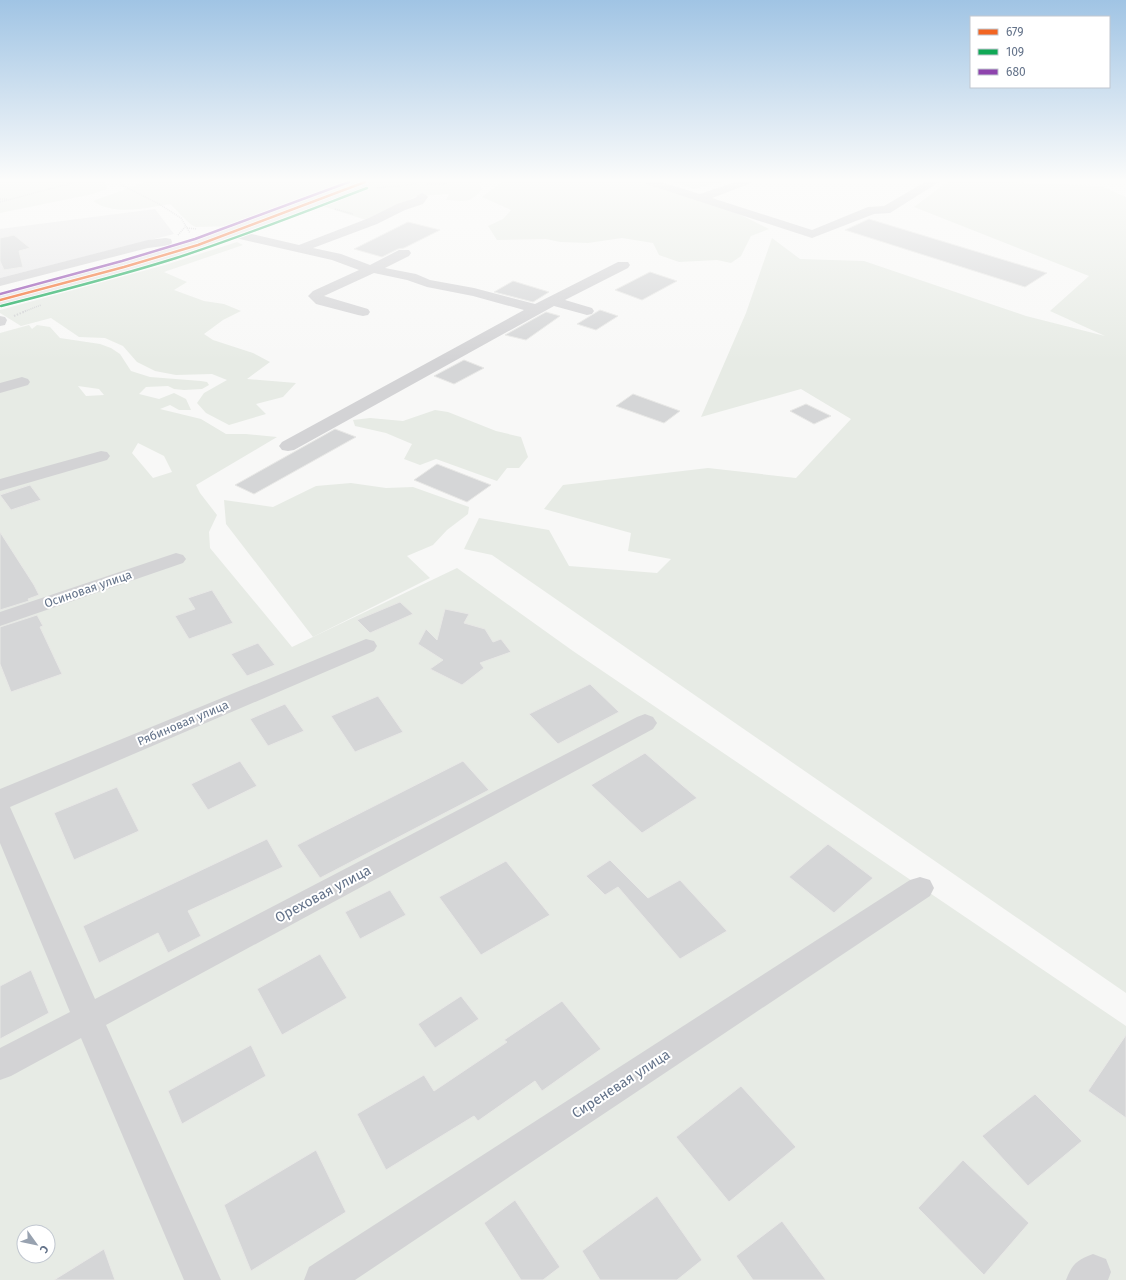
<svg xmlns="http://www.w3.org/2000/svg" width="1126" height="1280" viewBox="0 0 1126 1280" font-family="'Fira Sans',sans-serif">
<rect width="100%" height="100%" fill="#f8f8f7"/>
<path fill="#e8e8e9" d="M155,209L174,234L0,278V229Z"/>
<g fill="#e7ebe5" fill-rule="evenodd">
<path d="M0,182H106L107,189L93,194L0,213Z"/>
<path d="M145,182H351L236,226L196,227C189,225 177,210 170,204C146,208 114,216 93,201Z"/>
<path d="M371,182H484L479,183L482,189C471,204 463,201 446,200L449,194L417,196L366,220L316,204Z"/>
<path d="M502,182H640L701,200L741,215L769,229L751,236L741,256L731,263L717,260L679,262L659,255L653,243L622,238L588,243L560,242L546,239L497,240L488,226L503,219L511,210L482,197Z"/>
<path d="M673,182H723L694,189Z"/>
<path d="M947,182H1003L1101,186L1126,197V993L492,555L464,549L479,518L549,530L569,566L657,573L671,559L628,551L631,533L544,509L563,485L708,468L796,478L851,419L801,389L701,417L746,313L772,238L800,259L864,261L1026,316L1105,336L1050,311L1089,276L914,207Z"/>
<path d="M237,242L243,245L164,272L187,282L174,290L204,301L224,304L241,311L223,320L204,334L213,340L253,353L270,362L247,379L296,383L283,397L256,404L266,414L229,425L206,413L197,403L204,393L227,380L212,374L176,375L155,371L137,362L123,346L105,338L79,337L51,318L21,326L0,313V310L165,265Z"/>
<path d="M29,325L32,329L37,325L50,327L60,338L100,344L111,348L120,354L131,371L150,377L201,381L207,382L209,385L202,389L184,390L174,389L168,386L146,387L139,394L159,399L174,393L186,399L191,410H179L170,405L160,409L201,419L226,434H246L277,437L196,485L200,493L217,515L209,532L210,548L292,647L457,568L573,651L1126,1026V1280H0V333ZM78,386L99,389L104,395L86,396ZM138,443L164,456L172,472L153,478L132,453ZM24,1232H48V1256H24Z"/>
<path d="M435,410L448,412L496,431L521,437L528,457L519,468H507L497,481L436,459L420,465L404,459L412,444L386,433L355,426L353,420L370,418L403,421Z"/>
<path d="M351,483L386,488L413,487L469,507L468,514L447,530L433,545L407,556L430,578L313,637L226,524L224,500L273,507L316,486Z"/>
</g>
<g fill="#d5d6d7" stroke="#e8e8e6">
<path d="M869,219L1047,273L1025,287L845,230Z"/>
<path d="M408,222L440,230L404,248L398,249L382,257L354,249Z"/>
<path d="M14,235L30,248L19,251L23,267L4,270L0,261V238Z"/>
<path d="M650,272L677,281L642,300L615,290Z"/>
<path d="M513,281L549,292L533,302L494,292Z"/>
<path d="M600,310L618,316L596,330L577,324Z"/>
<path d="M546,312L560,316L526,340L505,335Z"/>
<path d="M464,360L484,368L454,384L434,376Z"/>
<path d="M633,394L680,411L664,423L616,406Z"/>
<path d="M806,404L831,416L814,424L790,411Z"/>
<path d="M335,429L356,437L254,494L235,485Z"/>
<path d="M437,464L491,485L467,502L414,480Z"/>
<path d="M30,485L41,500L11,510L0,495Z"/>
<path d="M0,532L34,585L39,595L28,599L29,601L0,610Z"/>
<path d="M212,590L233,623L189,639L175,616L195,609L188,598Z"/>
<path d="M400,602L413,614L370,633L357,620Z"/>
<path d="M445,609L469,614L464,623L485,629L493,642L501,639L511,652L480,663L484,668L462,685L430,669L443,660L418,644L426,629L437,640Z"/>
<path d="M37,615L43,626L40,627L62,674L11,692L0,664V627Z"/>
<path d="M258,643L275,665L247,676L231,654Z"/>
<path d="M590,684L619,712L558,744L529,714Z"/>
<path d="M378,696L403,732L355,752L331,716Z"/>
<path d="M285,704L304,731L268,746L250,719Z"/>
<path d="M645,753L697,798L642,833L591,785Z"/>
<path d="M240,761L257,786L208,810L191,784Z"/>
<path d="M463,761L489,790L320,878L297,845Z"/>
<path d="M117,787L139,831L74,860L54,813Z"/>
<path d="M267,839L283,867L188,911L201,936L168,953L158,933L99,963L83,926Z"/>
<path d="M828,844L873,878L834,913L789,877Z"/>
<path d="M610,860L648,898L680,880L727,931L680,959L618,887L605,895L586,876Z"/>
<path d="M506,861L550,915L481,955L439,897Z"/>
<path d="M390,890L406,915L360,939L345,912Z"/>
<path d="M320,954L347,998L282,1035L257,989Z"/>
<path d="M31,970L49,1013L0,1039V986Z"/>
<path d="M461,996L479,1019L435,1048L418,1024Z"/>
<path d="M562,1001L601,1049L542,1091L535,1081L478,1121L474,1116L386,1170L357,1114L424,1075L434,1091L507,1042L504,1040Z"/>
<path d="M1126,1035V1118L1088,1091Z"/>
<path d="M251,1045L266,1076L182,1124L168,1091Z"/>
<path d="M741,1086L796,1147L729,1202L676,1137Z"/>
<path d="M1035,1094L1082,1141L1028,1186L982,1136Z"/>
<path d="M316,1150L346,1212L251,1271L224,1205Z"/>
<path d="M963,1160L1029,1223L984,1275L918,1208Z"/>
<path d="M657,1196L702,1260L677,1280H600L582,1251Z"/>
<path d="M515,1200L560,1267L543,1280H521L484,1223Z"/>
<path d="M782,1221L826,1280H753L736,1256Z"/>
<path d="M104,1249L115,1280H54Z"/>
</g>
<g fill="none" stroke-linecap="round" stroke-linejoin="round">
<defs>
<path id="major" d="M355,182H371L369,184C314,206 258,229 202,248C135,270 68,287 0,304V296L119,264L192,242Z"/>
</defs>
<use href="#major" stroke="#d3d5d6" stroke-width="2"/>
<g stroke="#cfd0d2" stroke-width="1.5" stroke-dasharray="1 1" stroke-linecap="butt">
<path d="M121,182L120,184L159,204L181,218L190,233"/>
<path d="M427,184H445"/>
<path d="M444,184L451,182"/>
<path d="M377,188L416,184"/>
<path d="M0,199H7"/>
<path d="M0,202L76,182"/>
<path d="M335,209L353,214"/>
<path d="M187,228L197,229"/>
<path d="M178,235L185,227"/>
<path d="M23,312L41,305"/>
</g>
<path stroke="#cfd0d2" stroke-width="2" stroke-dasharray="1.5 1.5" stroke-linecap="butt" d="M14,316L26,311"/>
<g fill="#d3d3d5" fill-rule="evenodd">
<path d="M644,182H661L700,194L735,182H751L749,184L712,198L812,230L868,207L884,206L925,182H939L890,213L874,214L812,238L646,184Z"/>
<path d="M422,193L426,195L428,197L423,204L405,210L377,224L313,248L341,254L370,265L399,250H409L411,253L409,256L385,268L416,274L430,280L474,288L535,304L618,262H628L630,265L628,268L565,300L592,308L594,311L592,314L587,315L554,306L294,450L288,451L282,450L279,446L282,442L524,310L473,296L427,287L407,280L374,273L324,296L368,309L370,312L368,315L363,316L358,315L316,304L308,296L313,291L359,270L332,260L227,236L225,233L227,230L231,229L299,245L369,218L397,204L415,198L418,195Z"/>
<path d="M166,238L171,239L172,242L171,245L148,248L0,286V278L148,240Z"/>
<path d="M0,316L5,317L7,320L5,325L0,326Z"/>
<path d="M22,377L28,379L30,382L28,385L0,393V383Z"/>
<path d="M101,451L107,452L110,456L107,460L0,491V479Z"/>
<path d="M176,553L183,555L186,559L183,563L0,626V612Z"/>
<path d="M366,639L374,641L377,646L374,651L10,807L95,999L637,717L645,714L653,717L657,723L653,729L106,1025L221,1280H184L81,1038L11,1076L0,1080V1048L70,1012L0,843V789Z"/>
<path d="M920,877L930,880L934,888L930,896L355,1280H304L309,1267L910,880Z"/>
<path d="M1093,1254L1106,1259L1111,1272L1108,1280H1066C1072,1264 1077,1260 1093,1254Z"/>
</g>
<use href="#major" fill="#e4e4e5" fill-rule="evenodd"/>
<defs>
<path id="bus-1" d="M0,300L124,267L198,245L365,182"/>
<path id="bus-2" d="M1,306C60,291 119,276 176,258C241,237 304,212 367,188"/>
<path id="bus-3" d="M0,294L122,261L195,239L349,182"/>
</defs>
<use href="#bus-1" stroke="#fff" stroke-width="4"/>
<use href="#bus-2" stroke="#fff" stroke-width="4"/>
<use href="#bus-3" stroke="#fff" stroke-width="4"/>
<use href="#bus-1" stroke="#f26522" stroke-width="2.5"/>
<use href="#bus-2" stroke="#10a855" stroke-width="2.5"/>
<use href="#bus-3" stroke="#8e44ad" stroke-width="2.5"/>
</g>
<linearGradient id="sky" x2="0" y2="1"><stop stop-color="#a0c4e4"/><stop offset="0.5" stop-color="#fcfcfb"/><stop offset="1" stop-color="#fcfcfb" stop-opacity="0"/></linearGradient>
<rect width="1126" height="361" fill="url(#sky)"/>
<g text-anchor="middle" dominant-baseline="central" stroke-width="4" stroke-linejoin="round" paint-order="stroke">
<g font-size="12" fill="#64738a" stroke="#fff">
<text transform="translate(88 589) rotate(-19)">Осиновая улица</text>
<text transform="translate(183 723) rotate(-23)">Рябиновая улица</text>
</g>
<g font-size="14" fill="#64738a" stroke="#fff">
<text transform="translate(323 894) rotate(-28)">Ореховая улица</text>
<text transform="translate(621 1084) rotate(-33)">Сиреневая улица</text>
</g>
</g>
<rect x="970" y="16" width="140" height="72" fill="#ffffff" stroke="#c1c7d0"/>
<rect x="978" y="29" width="20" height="6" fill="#f26522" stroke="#c1c7d0"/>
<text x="1006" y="36" font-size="12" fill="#64738a">679</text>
<rect x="978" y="49" width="20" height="6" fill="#10a855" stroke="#c1c7d0"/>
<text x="1006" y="56" font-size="12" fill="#64738a">109</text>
<rect x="978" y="69" width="20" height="6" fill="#8e44ad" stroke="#c1c7d0"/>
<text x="1006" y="76" font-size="12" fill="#64738a">680</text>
<g transform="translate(36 1244) rotate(123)"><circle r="19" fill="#ffffff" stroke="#c1c7d0"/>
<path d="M0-3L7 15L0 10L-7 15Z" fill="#98a2b0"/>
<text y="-6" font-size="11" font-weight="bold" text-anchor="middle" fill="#64738a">С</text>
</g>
</svg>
